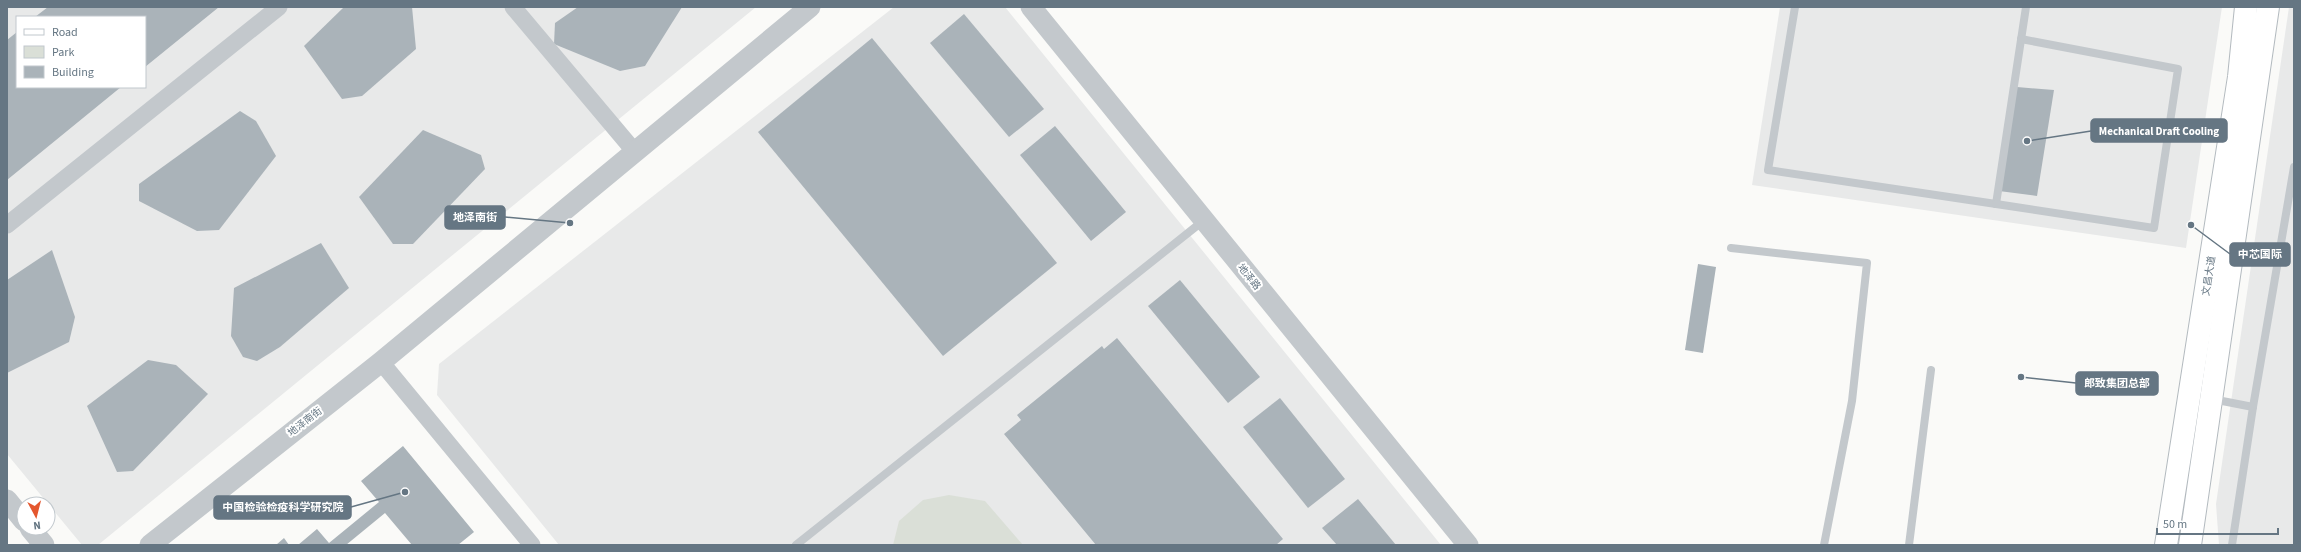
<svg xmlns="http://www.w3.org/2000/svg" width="2301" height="552" viewBox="0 0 2301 552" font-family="'Source Sans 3','Noto Sans SC',sans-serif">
<rect width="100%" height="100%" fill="#fafaf8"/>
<g fill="#e8e9e9" fill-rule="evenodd">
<path d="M7,7H756L98,545H82L7,454ZM17,17H145V87H17Z"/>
<path d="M894,7H1005L1441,545H559L437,395L439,364Z"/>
<path d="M1780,7H2222L2186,248L1752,185Z"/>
<path d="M2289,7H2294V545H2219L2216,504Z"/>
</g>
<path fill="#dadfd7" d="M949,495L985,501L1023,545H893L899,521L923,500Z"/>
<g fill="#aab3b9">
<path d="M48,7H219L145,67V17H35Z"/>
<path d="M344,7H412L416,49L362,96L342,99L304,46Z"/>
<path d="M578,7H682L645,66L620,71L554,44L555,23Z"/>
<path d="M964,14L1044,109L1009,137L930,43Z"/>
<path d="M17,32V87H121L7,180V40Z"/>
<path d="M872,38L1057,263L943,356L758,132Z"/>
<path d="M2017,87L2054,90L2037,196L1999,191Z"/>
<path d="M240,111L256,121L276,156L219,230L197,231L139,201V184Z"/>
<path d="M1055,126L1126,212L1091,241L1020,155Z"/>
<path d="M423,130L481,155L485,169L413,244H393L359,197Z"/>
<path d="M321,243L349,288L280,347L257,361L243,357L231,336L234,288Z"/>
<path d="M52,250L75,317L69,342L7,373V280Z"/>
<path d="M1698,264L1716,267L1703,353L1685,350Z"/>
<path d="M1180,280L1260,377L1228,403L1148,306Z"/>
<path d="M1117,338L1283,539L1276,545H1096L1004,434L1021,420L1017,415L1102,346L1104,349Z"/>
<path d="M148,360L176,365L208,394L133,471L117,472L87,406Z"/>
<path d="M1280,398L1345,479L1308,508L1243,427Z"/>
<path d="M403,446L474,532L458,545H412L385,513L346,545H298L317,529L329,543L379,502L361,481Z"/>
<path d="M1358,499L1396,545H1337L1322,528Z"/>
<path d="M284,538L289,545H276Z"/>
</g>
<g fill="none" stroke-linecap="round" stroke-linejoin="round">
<defs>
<g id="secondary">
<path d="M2166,545L2239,77L2246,7"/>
<path d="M2190,545L2268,7"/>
</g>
</defs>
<use href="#secondary" stroke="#b3babf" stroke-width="24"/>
<g stroke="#c3c8cc" stroke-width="8">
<path d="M1795,7L1768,170L1996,204L2026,7"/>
<path d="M1996,204L2154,228L2178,69L2021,39"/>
<path d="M1731,248L1867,263L1852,401L1824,545"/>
<path d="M2212,399L2253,407"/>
<path d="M796,545L1203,221"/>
<path d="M1909,545L1931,370"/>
<path d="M2232,545L2253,407L2294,167"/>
</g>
<g stroke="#c3c8cc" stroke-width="17">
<path d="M513,7L635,152"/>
<path d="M7,225L279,7"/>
<path d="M381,362L532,545"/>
</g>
<g stroke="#c3c8cc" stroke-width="21">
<path d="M1031,7L1468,545"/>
<path d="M7,500L24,521"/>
<path d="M30,528L44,545"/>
<path d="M150,545L381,362L810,7"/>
</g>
<use href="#secondary" stroke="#fff" stroke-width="22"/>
</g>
<g text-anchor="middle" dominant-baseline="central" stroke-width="4" stroke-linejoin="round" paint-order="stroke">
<g font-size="10" fill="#657683" stroke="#fff">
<text transform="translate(2209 276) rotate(-81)">文昌大道</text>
<text transform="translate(1249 277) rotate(51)">地泽路</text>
<text transform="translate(305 422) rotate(-38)">地泽南街</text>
</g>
</g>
<path fill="none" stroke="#657683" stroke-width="1.5" d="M2027 141L2091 131M570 223L505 217M2191 225L2230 254M2021 377L2076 383M405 492L351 507"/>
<g fill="#657683" stroke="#fff" stroke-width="1.5">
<circle cx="2027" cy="141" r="4"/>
<circle cx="570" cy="223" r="4"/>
<circle cx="2191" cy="225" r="4"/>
<circle cx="2021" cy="377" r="4"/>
<circle cx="405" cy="492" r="4"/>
</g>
<g fill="#657683" stroke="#657683" stroke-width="1.5">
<rect x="2091" y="119" width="136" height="23" rx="4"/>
<rect x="445" y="206" width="60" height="23" rx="4"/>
<rect x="2230" y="243" width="60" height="23" rx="4"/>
<rect x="2076" y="372" width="82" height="23" rx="4"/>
<rect x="214" y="496" width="137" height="23" rx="4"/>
</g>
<g font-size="11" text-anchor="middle" font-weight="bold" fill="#fff">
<text x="2159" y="135">Mechanical Draft Cooling</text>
<text x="475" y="221">地泽南街</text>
<text x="2260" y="258">中芯国际</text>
<text x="2117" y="387">郎致集团总部</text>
<text x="283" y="511">中国检验检疫科学研究院</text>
</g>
<rect width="2301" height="552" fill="none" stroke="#657683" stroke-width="16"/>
<rect x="16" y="16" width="130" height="72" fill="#ffffff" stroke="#c1c8cd"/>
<rect x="24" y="29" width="20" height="6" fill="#ffffff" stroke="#c1c8cd"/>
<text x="52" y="36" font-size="12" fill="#657683">Road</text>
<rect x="24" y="46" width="20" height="12" fill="#dadfd7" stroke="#c1c8cd"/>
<text x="52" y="56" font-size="12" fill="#657683">Park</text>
<rect x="24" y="66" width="20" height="12" fill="#aab3b9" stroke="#c1c8cd"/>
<text x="52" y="76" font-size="12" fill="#657683">Building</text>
<g transform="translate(36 516) rotate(173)"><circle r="19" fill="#ffffff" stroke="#c1c8cd"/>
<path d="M0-3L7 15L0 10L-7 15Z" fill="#e4572e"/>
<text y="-6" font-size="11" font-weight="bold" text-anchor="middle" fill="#657683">N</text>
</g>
<path d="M2157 528v6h121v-6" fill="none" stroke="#657683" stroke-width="2"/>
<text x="2163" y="528" font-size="12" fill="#657683" stroke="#ffffff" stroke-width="3" paint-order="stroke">50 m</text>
</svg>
